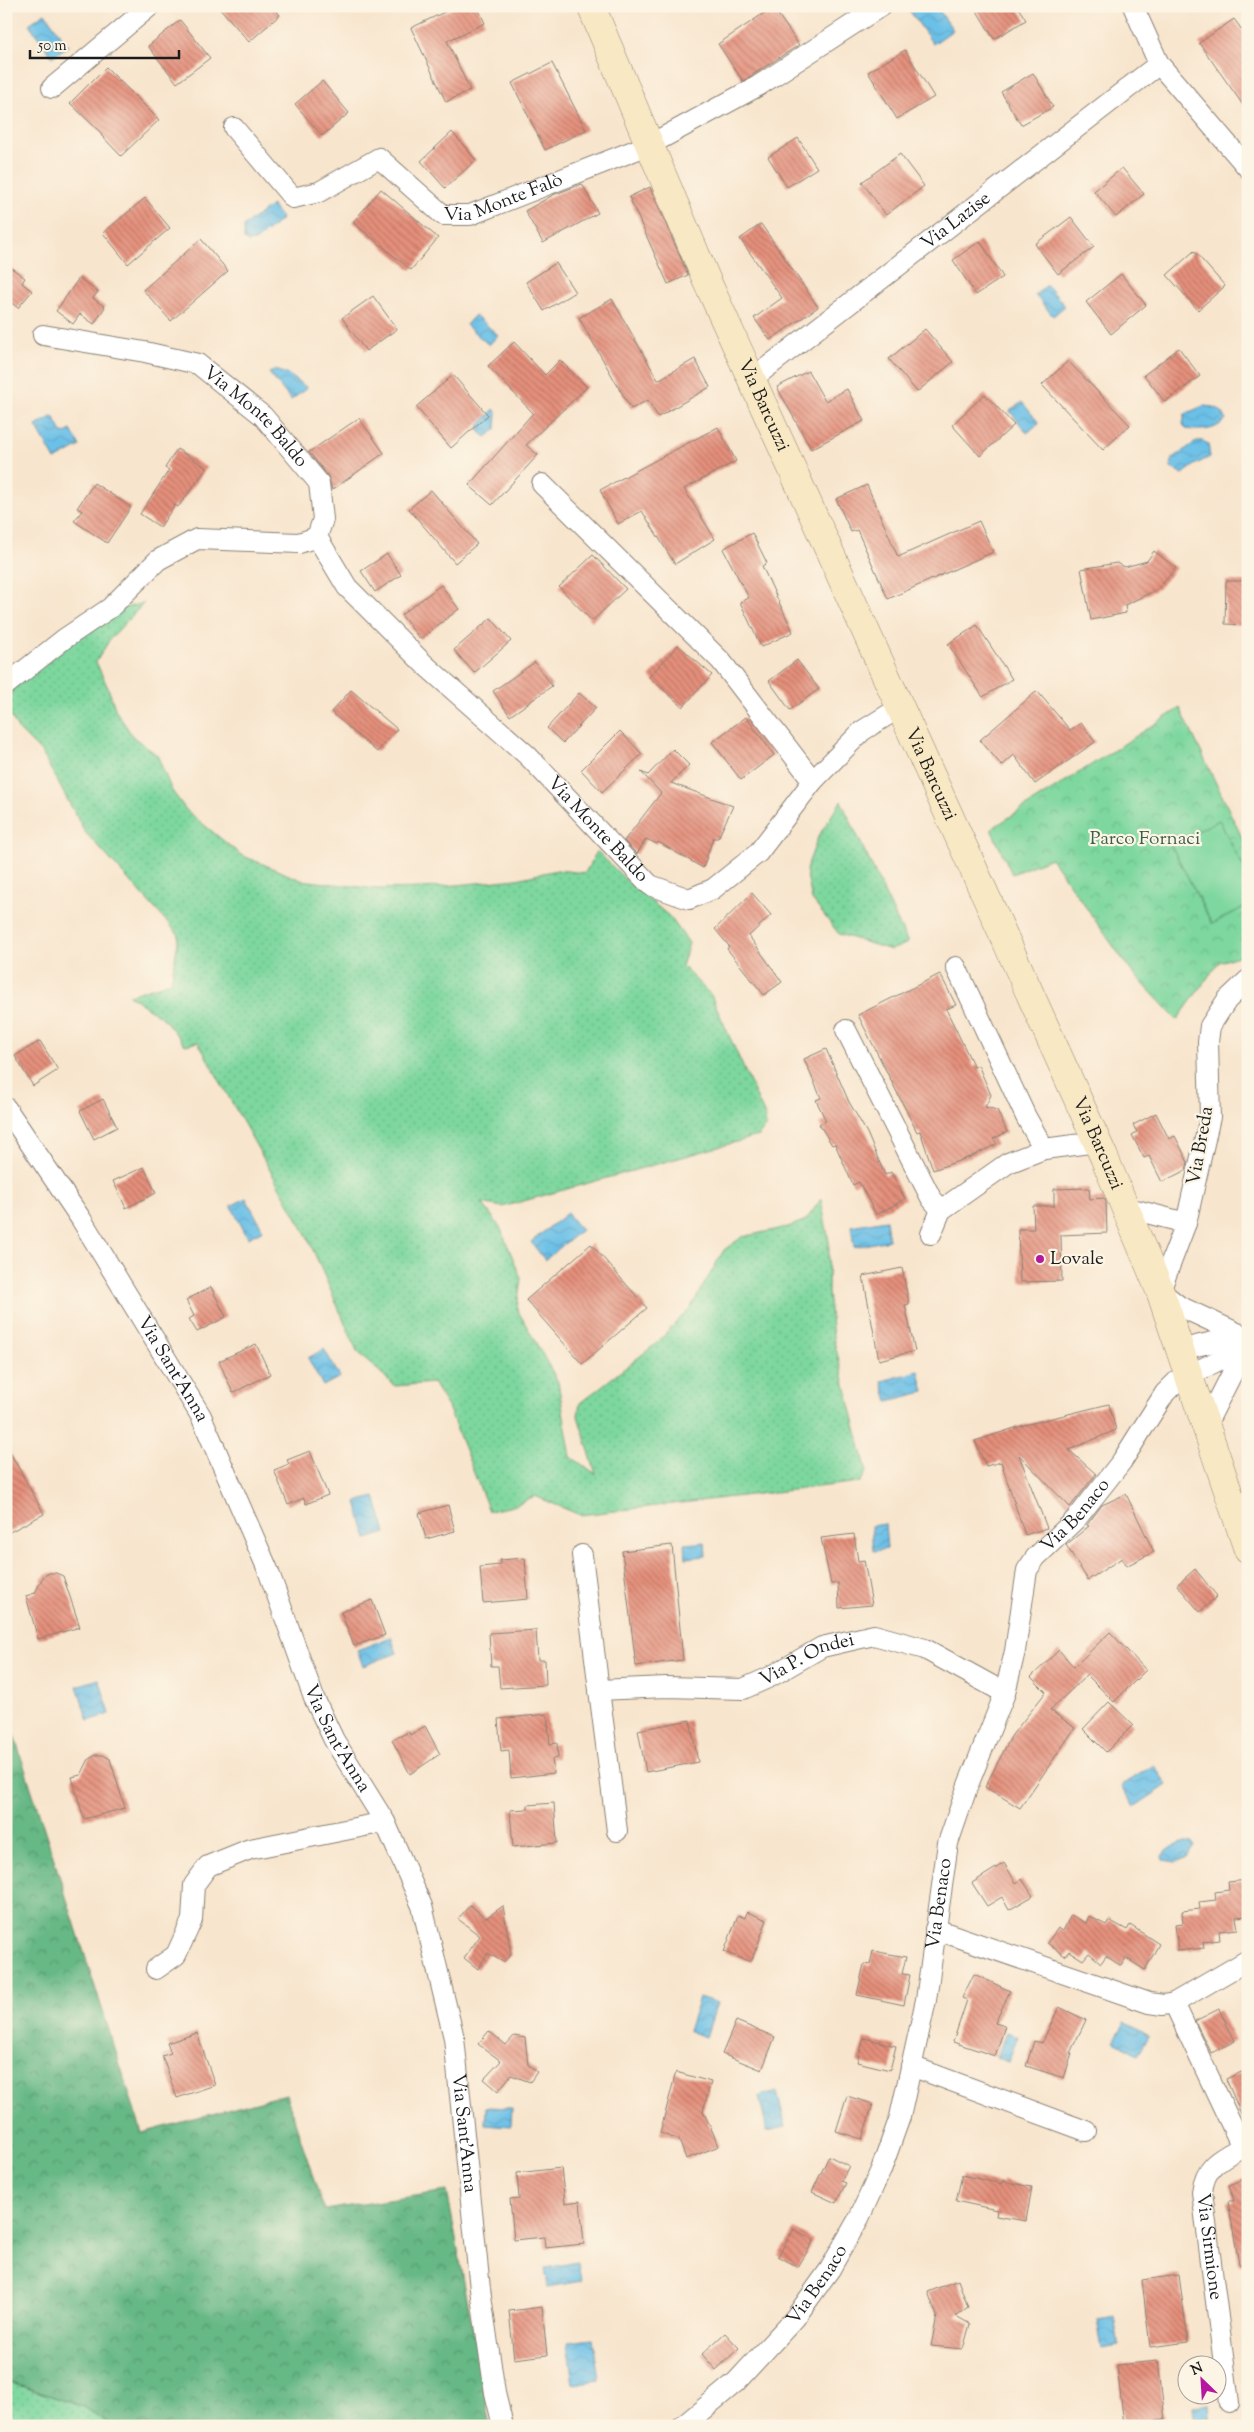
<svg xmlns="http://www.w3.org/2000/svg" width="1254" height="2432" viewBox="0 0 1254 2432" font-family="'Sorts Mill Goudy',serif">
<defs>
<pattern id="grass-dots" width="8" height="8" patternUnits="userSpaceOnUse" patternTransform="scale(1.25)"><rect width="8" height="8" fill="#7dd79e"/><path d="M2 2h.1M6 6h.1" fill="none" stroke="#6bb888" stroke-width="1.8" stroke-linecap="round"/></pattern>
<pattern id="forest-crowns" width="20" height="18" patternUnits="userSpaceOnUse" patternTransform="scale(1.25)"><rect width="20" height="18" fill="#66b885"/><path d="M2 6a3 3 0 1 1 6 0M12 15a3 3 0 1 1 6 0" fill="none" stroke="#53956c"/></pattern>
<pattern id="park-crowns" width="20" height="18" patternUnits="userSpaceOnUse" patternTransform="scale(1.25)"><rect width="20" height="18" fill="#7dd79e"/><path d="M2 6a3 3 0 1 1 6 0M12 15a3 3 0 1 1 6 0" fill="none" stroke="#6bb888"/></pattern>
<pattern id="water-waves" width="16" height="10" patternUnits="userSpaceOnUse" patternTransform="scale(1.25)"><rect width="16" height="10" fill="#6bc0e7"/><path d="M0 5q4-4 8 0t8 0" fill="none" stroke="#5ca4c6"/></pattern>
<pattern id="building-back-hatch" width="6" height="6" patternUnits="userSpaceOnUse" patternTransform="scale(1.25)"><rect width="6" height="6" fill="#e5907c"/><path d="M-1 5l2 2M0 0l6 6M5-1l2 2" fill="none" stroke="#b97565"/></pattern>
</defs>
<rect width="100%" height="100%" fill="#fcf5e5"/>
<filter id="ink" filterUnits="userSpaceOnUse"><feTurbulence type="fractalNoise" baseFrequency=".02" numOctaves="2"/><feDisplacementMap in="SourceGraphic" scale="10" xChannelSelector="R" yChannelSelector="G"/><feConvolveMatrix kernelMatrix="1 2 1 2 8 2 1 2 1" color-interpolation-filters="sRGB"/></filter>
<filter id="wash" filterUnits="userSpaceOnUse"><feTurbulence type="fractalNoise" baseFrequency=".0096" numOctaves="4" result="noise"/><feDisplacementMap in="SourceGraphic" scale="20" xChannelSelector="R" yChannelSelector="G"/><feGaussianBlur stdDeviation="1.12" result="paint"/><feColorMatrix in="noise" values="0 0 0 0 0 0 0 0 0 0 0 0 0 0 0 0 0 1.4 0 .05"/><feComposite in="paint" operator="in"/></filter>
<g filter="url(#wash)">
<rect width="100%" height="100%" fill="#f8e5cd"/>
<g fill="url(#grass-dots)" stroke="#4c7a5d">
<path d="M144,603L110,639L96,662L108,688L116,711L133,737L157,755L172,791L187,811L241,855L301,880L377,889L426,888L517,879L557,870L585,873L597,851L626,880L670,917L689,943L682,966L711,995L765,1116L766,1126L758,1136L502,1207L482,1203L500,1227L521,1278L517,1309L558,1382L571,1457L596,1474L578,1416L580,1403L657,1343L691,1307L724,1250L742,1237L788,1227L806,1220L821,1199L829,1242L828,1292L833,1337L867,1472L860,1482L580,1515L535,1496L513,1506L489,1511L448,1407L433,1383L395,1386L357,1351L307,1236L198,1042L185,1045L164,1019L129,995L171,982L179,935L85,832L42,753L18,729L6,707V696L25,675L113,611Z"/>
<path d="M841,801L908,943L891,950L839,934L812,900L806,870L818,837Z"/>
<path d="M6,2381L84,2407L113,2426H6Z"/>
</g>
<path fill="url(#forest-crowns)" stroke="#416a50" d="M6,1710L142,2133L286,2094L324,2210L447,2191L491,2426H113L84,2407L6,2381Z"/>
<path fill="url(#park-crowns)" stroke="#4c7a5d" d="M1180,708L1248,850V953L1219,962L1177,1020L1131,971L1051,858L1012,874L991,829Z"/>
<path fill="#7dd79e" stroke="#4c7a5d" d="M1219,820L1248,876V905L1212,924L1171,845Z"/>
<g fill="url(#water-waves)" stroke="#446e82">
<path d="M914,6H936L953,30L933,44L909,10Z"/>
<path d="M45,13L68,46L52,57L29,24Z"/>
<path d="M272,205L282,219L255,241L248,242L244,239V226Z"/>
<path d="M1047,285L1065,306L1053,316L1035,295Z"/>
<path d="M475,315L498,335L489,345L466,325Z"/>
<path d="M276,370L289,375L307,388L291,400L269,373Z"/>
<path d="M1022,402L1039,423L1027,433L1010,411Z"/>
<path d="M1203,406C1215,407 1221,407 1226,419C1216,431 1201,431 1186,429L1183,424L1185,414Z"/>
<path d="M494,409L497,413L496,429L486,437L479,431V426Z"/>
<path d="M53,416L63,434L71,430L80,446L55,460L36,426Z"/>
<path d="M1197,441H1203L1208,444L1210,457L1196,464L1183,474L1171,468L1172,459Z"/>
<path d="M246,1198L263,1230L248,1238L231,1206Z"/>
<path d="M567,1213L581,1230L545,1260L531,1242Z"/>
<path d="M886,1220L889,1240L854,1247L851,1226Z"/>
<path d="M324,1349L340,1377L323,1386L308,1358Z"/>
<path d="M919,1371L924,1392L888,1401L882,1381Z"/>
<path d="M375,1497L386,1533L367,1539L356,1502Z"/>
<path d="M885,1524L887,1549L873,1551L871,1526Z"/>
<path d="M705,1542L706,1556L686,1558L685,1544Z"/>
<path d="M391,1637L397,1653L363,1666L357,1650Z"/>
<path d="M99,1679L110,1714L88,1721L77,1686Z"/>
<path d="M1154,1765L1167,1785L1134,1807L1121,1786Z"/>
<path d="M1185,1842H1192L1194,1846L1188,1857L1176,1862L1163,1860L1162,1856L1168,1849Z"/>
<path d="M699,1997L717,2003L706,2037L688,2031Z"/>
<path d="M1125,2022L1149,2036L1138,2054L1114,2041Z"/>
<path d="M1006,2032L1018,2036L1008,2062L997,2058Z"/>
<path d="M777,2091L786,2127L767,2131L759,2096Z"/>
<path d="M486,2107L512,2108L511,2126L485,2124Z"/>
<path d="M578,2262L581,2281L548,2287L545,2268Z"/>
<path d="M1114,2316L1119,2346L1102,2349L1097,2319Z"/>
<path d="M593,2339L599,2380L573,2384L567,2342Z"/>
<path d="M1208,2404L1210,2426H1195L1193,2406Z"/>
</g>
<g id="blocks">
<g fill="url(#building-back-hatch)">
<path d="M218,6H272L280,15L249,42Z"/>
<path d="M457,6H477L485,23L447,41L470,90L446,102L411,28Z"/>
<path d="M974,6H1017L1026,20L994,39Z"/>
<path d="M773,7L799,45L743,81L718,44Z"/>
<path d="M1234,19L1248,38V112L1199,43Z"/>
<path d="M180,20L210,58L177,83L148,46Z"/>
<path d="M905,50L934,97L897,119L868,72Z"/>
<path d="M552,63L586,130L545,150L512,83Z"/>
<path d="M106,67L159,120L121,156L101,135L102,134L70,103Z"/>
<path d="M1033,73L1053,107L1021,125L1001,92Z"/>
<path d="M322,81L349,113L322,136L295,104Z"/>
<path d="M452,132L476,160L445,188L421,161Z"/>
<path d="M798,138L817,168L787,187L768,157Z"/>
<path d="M900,154L924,186L886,215L862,182Z"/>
<path d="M1122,168L1144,194L1116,217L1094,191Z"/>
<path d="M582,184L598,213L543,243L525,211L553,195Z"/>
<path d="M650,187L688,275L668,284L629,197Z"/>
<path d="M381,189L438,238L411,270L353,222Z"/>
<path d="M145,198L170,228L128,264L103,233Z"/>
<path d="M1071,217L1094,247L1058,274L1035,244Z"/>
<path d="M761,224L818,307L770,340L754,318L782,298L740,239Z"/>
<path d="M201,239L228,271L171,321L143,290Z"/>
<path d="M980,241L1003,277L976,295L953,260Z"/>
<path d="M1194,251L1225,286L1198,310L1167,275Z"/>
<path d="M556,263L575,292L544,311L526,282Z"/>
<path d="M6,264L25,278L22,283L32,291L18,308L8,300L6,303Z"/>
<path d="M1121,274L1146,305L1111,334L1086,302Z"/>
<path d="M79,278L98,292L93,298L105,307L94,324L80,314L73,324L56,311Z"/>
<path d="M373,296L397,329L366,351L342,318Z"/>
<path d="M612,299L658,380L695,359L710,387L658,417L648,400L631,409L579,318Z"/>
<path d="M925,329L953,362L917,392L889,359Z"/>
<path d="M514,342L545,375L560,360L587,387L526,445L538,455L492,505L469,485L533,413L488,366Z"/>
<path d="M1179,348L1200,376L1165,402L1144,375Z"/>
<path d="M1068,361L1130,425L1103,450L1042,385Z"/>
<path d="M808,371L825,401L847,389L864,421L811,449L777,387Z"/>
<path d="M453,375L488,415L451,448L416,407Z"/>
<path d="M985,394L1014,425L980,456L952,425Z"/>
<path d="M359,418L384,453L332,490L328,476L309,452Z"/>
<path d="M718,427L736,461L684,489L715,539L675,564L642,511L618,524L600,490Z"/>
<path d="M177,449L207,468L178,507L175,505L160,527L140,514L169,470L165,468Z"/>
<path d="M94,483L131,507L107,543L74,521L82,511L77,508Z"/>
<path d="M867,485L898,557L979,521L993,552L888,599L857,530L851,532L836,499Z"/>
<path d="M431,490L477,544L455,563L409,509Z"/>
<path d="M752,533L767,563L762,566L793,632L761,647L740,602L749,598L723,549Z"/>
<path d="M1154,551L1176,568L1158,589L1125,605L1126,613L1091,620L1081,569L1117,563L1125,567L1147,561Z"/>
<path d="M387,554L401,575L375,592L361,571Z"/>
<path d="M593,555L626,589L592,621L559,587Z"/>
<path d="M1226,581H1248V625L1225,624Z"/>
<path d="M441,585L459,609L420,639L401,615Z"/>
<path d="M491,618L511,641L474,673L454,650Z"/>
<path d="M977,625L1012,679L983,697L948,644Z"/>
<path d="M678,645L712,675L683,707L649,677Z"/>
<path d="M797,660L819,689L790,710L769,681Z"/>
<path d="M535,662L552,686L510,716L493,691Z"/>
<path d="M351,690L397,729L377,752L331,712Z"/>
<path d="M1037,691L1070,730L1081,723L1095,742L1035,784L1014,755L1002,766L980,740Z"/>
<path d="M579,693L596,708L563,743L547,728Z"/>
<path d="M746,717L774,755L741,780L712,742Z"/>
<path d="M620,731L642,754L602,792L581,770Z"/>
<path d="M673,749L689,765L671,783L733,806L718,838H713L703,868L658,842L657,844L646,839L637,854L624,841L661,793L641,772L648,775Z"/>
<path d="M752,893L771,915L749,936L782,982L764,995L727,949L729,946L715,929Z"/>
<path d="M940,974L956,1005L946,1009L974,1067L978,1065L991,1095L985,1107L997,1110L1007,1132L993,1139L997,1144L970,1157L933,1170L920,1131L917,1132L858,1015Z"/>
<path d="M40,1041L58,1070L33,1086L15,1056Z"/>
<path d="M826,1049L849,1102L867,1133L885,1175L891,1172L905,1199L876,1215L859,1182L853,1185L835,1144L832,1145L819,1124L826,1121L816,1100L821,1098L804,1059Z"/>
<path d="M103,1099L117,1127L94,1139L80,1111Z"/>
<path d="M1156,1113L1169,1139L1175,1136L1188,1162L1186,1170L1162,1182L1149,1156L1144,1158L1132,1135L1137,1132L1133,1125Z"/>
<path d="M144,1167L156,1193L126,1208L113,1181Z"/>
<path d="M1089,1188L1090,1199L1104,1198L1106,1202L1107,1233L1061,1235L1062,1281L1020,1282L1018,1229H1034L1033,1206H1054V1189Z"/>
<path d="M591,1244L647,1308L582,1364L526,1300Z"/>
<path d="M902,1268L909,1304L905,1305L915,1351L879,1360L863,1276Z"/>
<path d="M211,1287L226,1317L197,1332L189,1319L194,1316L186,1300Z"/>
<path d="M256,1344L270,1374L233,1393L219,1361Z"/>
<path d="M1109,1404L1116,1430L1069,1450L1096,1474L1070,1507L1019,1455L1047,1528L1025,1535L1001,1462L986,1466L975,1441L1024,1425Z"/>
<path d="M6,1445L44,1514L6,1534Z"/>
<path d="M310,1451L328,1495L306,1504L304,1498L288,1505L274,1470L289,1464L287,1460Z"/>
<path d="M1126,1494L1154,1552L1126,1566L1122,1558L1088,1580L1066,1545L1089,1526L1087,1525L1102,1505Z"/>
<path d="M448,1505L455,1531L426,1539L419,1513Z"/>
<path d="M854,1534L858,1561L864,1560L872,1605L839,1608L838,1583L831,1584L821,1538Z"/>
<path d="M672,1545L683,1660L636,1666L622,1551Z"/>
<path d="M525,1558L528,1599L483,1603L480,1567L500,1565V1560Z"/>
<path d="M1195,1569L1217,1596L1200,1612L1177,1585Z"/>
<path d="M49,1573H56L63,1576L80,1627L38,1639L26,1596L35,1593L43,1577Z"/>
<path d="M372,1600L385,1635L354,1646L341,1612Z"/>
<path d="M536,1630L538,1660H545L546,1685L500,1688L498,1666H491L489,1633Z"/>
<path d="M1110,1632L1146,1670L1114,1702L1087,1675L1050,1710L1075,1728L1020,1808L985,1787L1012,1735L1046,1692L1031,1677L1059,1650L1074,1667Z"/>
<path d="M1109,1702L1133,1725L1106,1752L1083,1729Z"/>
<path d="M547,1714L550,1744L557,1743L558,1758L552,1759L554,1773L511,1778L509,1750L501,1751L498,1719Z"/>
<path d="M690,1720L698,1762L646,1772L638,1730Z"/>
<path d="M425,1726L440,1754L410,1774L392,1740L409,1732L410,1735Z"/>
<path d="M96,1755H103L110,1759L125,1808L84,1819L72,1777L81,1775L89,1759Z"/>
<path d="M554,1803L557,1843L513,1847L510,1810L528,1809V1805Z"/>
<path d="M1004,1863L1016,1883L1022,1879L1033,1896L1009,1910L1002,1897L987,1906L972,1883Z"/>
<path d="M1248,1880V1916L1236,1917L1238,1929L1219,1931L1220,1940L1203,1942L1204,1948L1178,1951L1175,1924L1183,1923L1182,1911L1200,1909L1199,1902L1216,1900L1215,1892L1229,1890L1228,1882Z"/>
<path d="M470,1905L486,1918L503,1906L511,1955L503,1962L488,1953L478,1969L464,1958L480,1936L458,1919Z"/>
<path d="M747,1912L767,1920L751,1962L724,1952L738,1915L745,1918Z"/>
<path d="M1071,1915L1086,1923L1089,1916L1106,1925L1109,1920L1127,1930L1130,1925L1159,1944L1145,1970L1126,1958L1121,1966L1106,1956L1101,1963L1089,1953L1083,1960L1069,1951L1065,1956L1047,1943L1058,1928L1063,1931Z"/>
<path d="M873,1951L906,1957L902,1974L910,1975L904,2005L857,1995L864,1964L870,1965Z"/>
<path d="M974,1974L1010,1991L995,2023L1005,2026L995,2056L953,2042L967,2000L962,1998Z"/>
<path d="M1059,2007L1086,2020L1070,2053H1072L1064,2078L1026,2066L1034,2041L1042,2043Z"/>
<path d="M1219,2009L1235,2041L1211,2053L1195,2021Z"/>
<path d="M736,2021L775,2037L762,2070L722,2054Z"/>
<path d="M489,2031L506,2045L514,2036L525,2038L528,2065L537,2072L530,2082L511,2075L498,2091L484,2079L501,2061L478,2044Z"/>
<path d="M197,2033L215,2085L177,2098L162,2056L171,2053L167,2043Z"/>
<path d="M864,2038L896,2046L890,2070L857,2062Z"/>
<path d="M1248,2069V2130L1226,2079Z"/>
<path d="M676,2072L711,2082L703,2111L719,2146L686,2159L679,2140L660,2133Z"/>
<path d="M847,2096L873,2104L862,2139L836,2131Z"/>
<path d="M829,2156L849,2166L841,2181L846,2183L836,2203L812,2192Z"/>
<path d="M561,2168L565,2203L580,2201L584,2244L545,2248L544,2237L514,2240L510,2199L519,2198L517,2173Z"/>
<path d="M962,2175L1002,2184V2181L1032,2187L1026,2221L996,2216L997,2210L956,2201Z"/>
<path d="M1248,2177V2264H1239L1228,2201H1234L1229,2185Z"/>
<path d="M794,2229L814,2240L798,2267L778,2256Z"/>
<path d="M1179,2275L1188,2342L1150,2347L1142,2280Z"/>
<path d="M958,2280L968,2307L956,2316L970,2324L963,2349L931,2346L937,2316L928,2292Z"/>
<path d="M542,2307L547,2355L514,2359L509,2311Z"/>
<path d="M725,2333L739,2348L716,2370L702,2354Z"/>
<path d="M1158,2361L1165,2420L1124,2425L1117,2365Z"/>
</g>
</g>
</g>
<g filter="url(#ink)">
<use href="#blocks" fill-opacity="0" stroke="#8a8074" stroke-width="1"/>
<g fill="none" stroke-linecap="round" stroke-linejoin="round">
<defs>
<g id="street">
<path d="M1159,64L1248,168"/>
<path d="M52,88L150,6"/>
<path id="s1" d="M234,128L293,198L319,192L379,158L443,215H470L651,144L758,86L881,6"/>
<path id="s2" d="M43,335L145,352L198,364L263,416L319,483L323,519L317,537"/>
<path id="s3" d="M752,379L1159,64L1133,6"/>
<path d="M542,484L721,661L813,781"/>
<path id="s4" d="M6,685L64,639L110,608L158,560L197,539L299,543L317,537L347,587L424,664L528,756L650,885L689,899L713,889L758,853L813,781L862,731L899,708"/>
<path d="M956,967L1026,1117L1044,1149"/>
<path d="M1248,980L1227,1000L1210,1026L1208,1042L1210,1117L1186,1223L1160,1291L1179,1306L1248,1338"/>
<path d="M846,1030L931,1198L941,1210"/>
<path id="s5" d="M6,1108L81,1219L201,1416L268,1570L314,1698L334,1740L385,1822L422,1906L454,2038L480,2289L495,2393L503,2426"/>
<path d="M1124,1207L1186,1223"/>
<path d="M931,1234L941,1210L1008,1163L1044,1149L1097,1142"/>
<path d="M1179,1350L1226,1339H1246"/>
<path d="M1206,1425L1247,1344"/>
<path id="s6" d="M582,1555L599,1690L666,1687L743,1689L770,1677L822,1647L874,1635L925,1649L1005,1693"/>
<path d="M599,1690L617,1831"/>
<path d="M935,1929L1149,2003L1163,2005L1174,2003L1248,1960"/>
<path d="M156,1969L176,1955L192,1920L194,1885L208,1866L250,1849L385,1822"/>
<path id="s7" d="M1174,2003L1242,2147C1220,2159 1205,2165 1202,2192L1229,2403"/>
<path d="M911,2066L1086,2131"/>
<path id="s8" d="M683,2426L736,2382L795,2318L830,2269L859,2218L881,2170L900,2117L926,2000L948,1843L968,1785L1005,1693L1015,1651L1027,1570L1036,1557L1077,1518L1122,1461L1165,1393L1176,1382L1233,1353L1248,1340"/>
</g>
<g id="secondary">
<path id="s9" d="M591,6L707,281L1104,1157L1160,1291L1248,1550"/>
</g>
</defs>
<use href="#street" stroke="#8a8074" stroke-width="22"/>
<use href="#secondary" stroke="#8a8074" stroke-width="29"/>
<use href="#street" stroke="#fff" stroke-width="20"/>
<use href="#secondary" stroke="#f8e8c3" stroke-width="28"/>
</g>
</g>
<circle fill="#b5179e" stroke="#fcf5e5" stroke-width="2" cx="1040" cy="1259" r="5"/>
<g text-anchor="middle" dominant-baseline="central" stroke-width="4.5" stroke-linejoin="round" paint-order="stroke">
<g font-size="19" fill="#1c1c1c" stroke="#fcf5e5">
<text stroke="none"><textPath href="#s1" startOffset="336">Via Monte Falò</textPath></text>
<text stroke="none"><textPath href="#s3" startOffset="258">Via Lazise</textPath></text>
<text stroke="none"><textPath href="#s9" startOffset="435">Via Barcuzzi</textPath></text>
<text stroke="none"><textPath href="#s2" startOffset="236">Via Monte Baldo</textPath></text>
<text stroke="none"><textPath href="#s9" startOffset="840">Via Barcuzzi</textPath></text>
<text stroke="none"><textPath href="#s4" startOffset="770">Via Monte Baldo</textPath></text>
<text stroke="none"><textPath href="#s9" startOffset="1245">Via Barcuzzi</textPath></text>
<text transform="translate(1201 1146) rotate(-80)">Via Breda</text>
<text stroke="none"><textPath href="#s5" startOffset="310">Via Sant'Anna</textPath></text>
<text stroke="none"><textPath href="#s8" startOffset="1021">Via Benaco</textPath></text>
<text stroke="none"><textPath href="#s6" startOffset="351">Via P. Ondei</textPath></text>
<text stroke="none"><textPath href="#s5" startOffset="715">Via Sant'Anna</textPath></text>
<text stroke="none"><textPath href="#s8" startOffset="601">Via Benaco</textPath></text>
<text stroke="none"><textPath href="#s5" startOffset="1135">Via Sant'Anna</textPath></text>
<text stroke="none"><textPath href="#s7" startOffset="278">Via Sirmione</textPath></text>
<text stroke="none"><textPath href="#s8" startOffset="196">Via Benaco</textPath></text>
</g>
<g font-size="19" fill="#3e5d4a" stroke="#fcf5e5">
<text x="1145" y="839">Parco Fornaci</text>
</g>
<g font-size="19" fill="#1c1c1c" stroke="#fcf5e5" text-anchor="start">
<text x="1050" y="1259">Lovale</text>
</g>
</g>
<rect width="1254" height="2432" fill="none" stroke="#fcf5e5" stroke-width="25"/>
<g transform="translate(1202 2380) rotate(335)"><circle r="24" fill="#fcf5e5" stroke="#a29e95"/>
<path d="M0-4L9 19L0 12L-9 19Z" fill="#b5179e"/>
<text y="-8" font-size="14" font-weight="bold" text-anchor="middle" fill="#1c1c1c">N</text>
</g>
<path d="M30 50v8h149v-8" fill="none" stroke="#1c1c1c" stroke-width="2.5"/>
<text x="38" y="50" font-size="15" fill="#1c1c1c" stroke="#fcf5e5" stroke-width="4" paint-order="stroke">50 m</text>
</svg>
